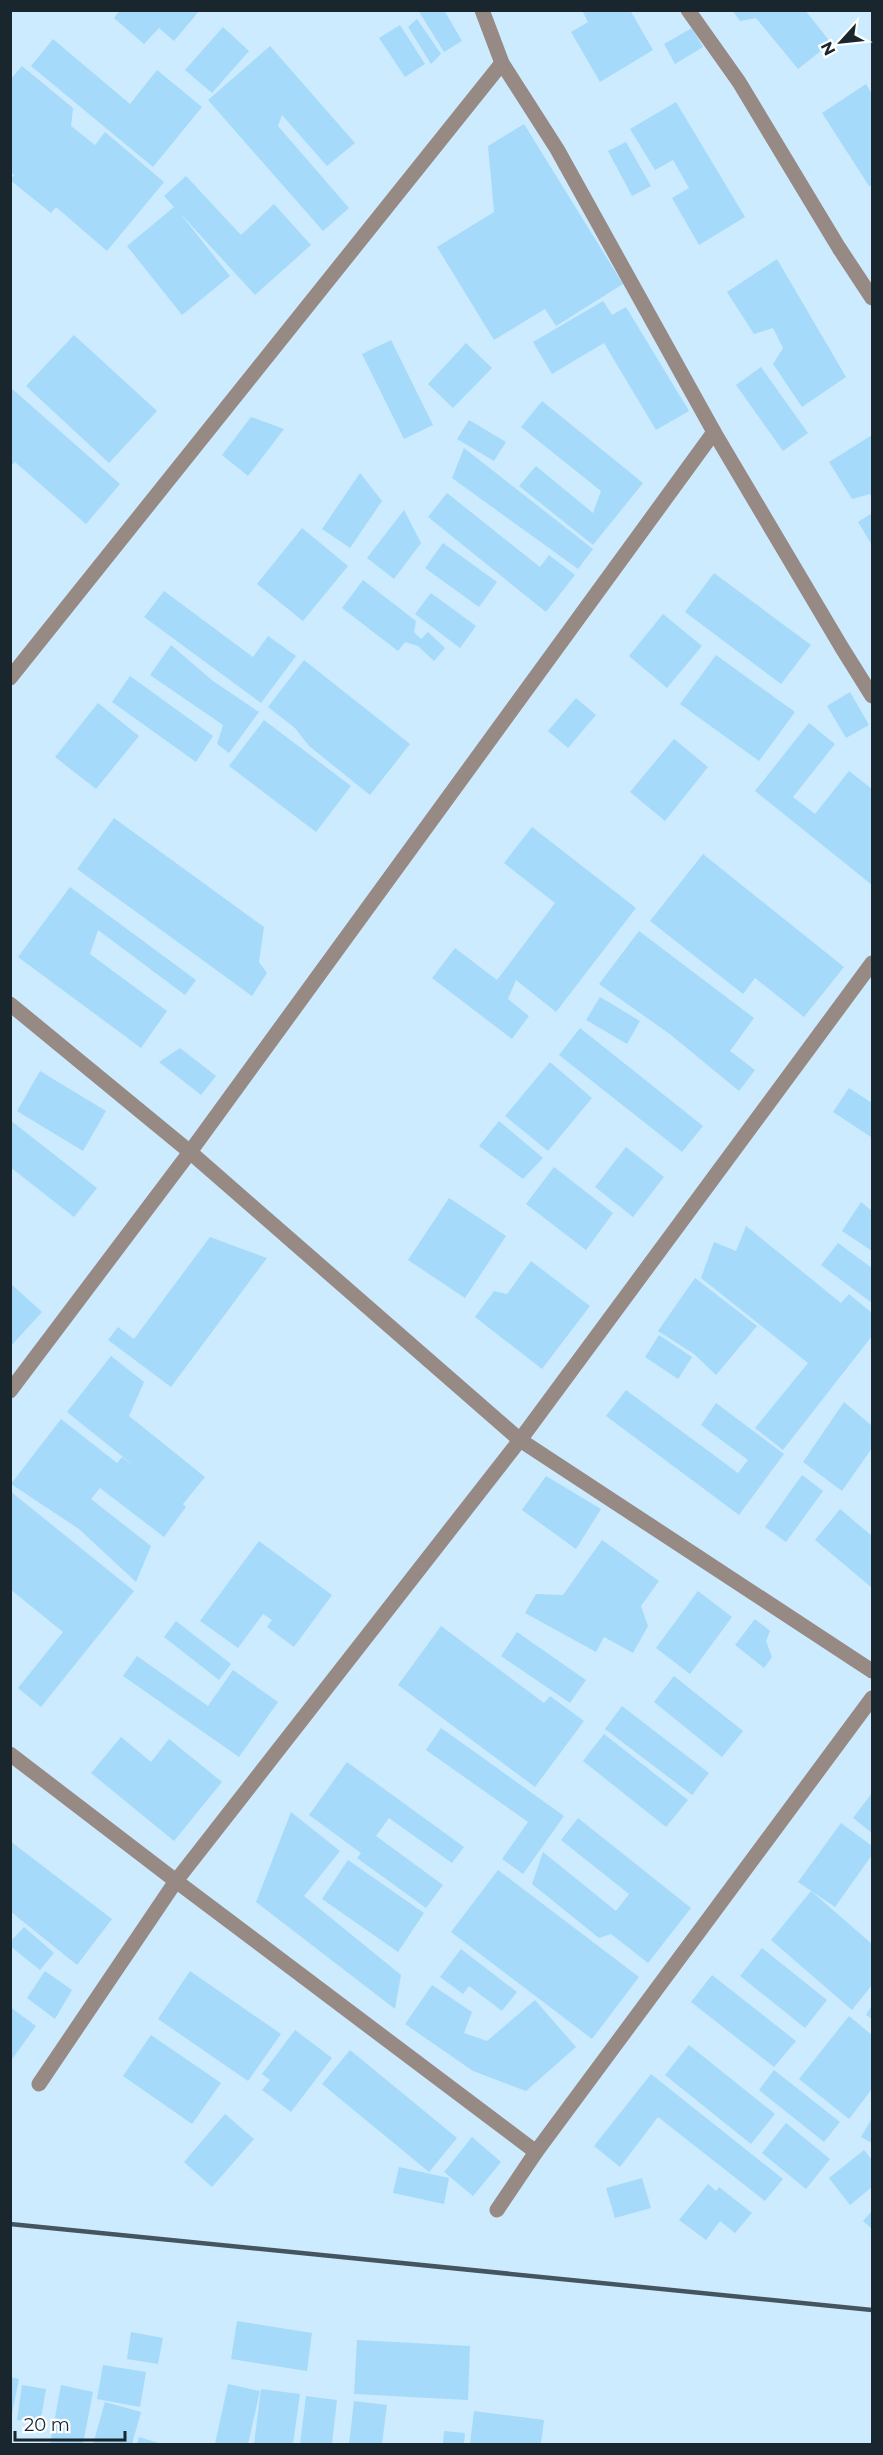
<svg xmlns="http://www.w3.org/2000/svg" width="883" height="2455" viewBox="0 0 883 2455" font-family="Montserrat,sans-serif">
<rect width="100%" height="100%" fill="#cdebfe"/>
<g fill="#a5dafb">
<path d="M120,10H200L174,41L159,28L144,44L114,18Z"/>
<path d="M418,10H444L462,41L444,52Z"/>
<path d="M582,10H630L653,50L600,82L571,32L588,22Z"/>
<path d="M732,10H805L831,43L798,69L756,18L740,21Z"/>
<path d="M417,19L441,54L431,64L408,27Z"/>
<path d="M400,25L425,64L405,77L379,38Z"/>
<path d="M223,27L249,51L212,93L185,70Z"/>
<path d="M692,28L703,47L675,64L664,44Z"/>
<path d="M53,39L130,104L157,70L202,107L153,167L31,66Z"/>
<path d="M270,46L355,143L327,166L282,115L278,126L349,208L323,231L208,100Z"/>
<path d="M22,66L73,108L71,126L95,145L105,132L164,182L107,251L56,207L51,213L10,180L14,175L10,172V80Z"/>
<path d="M866,84L872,94V185L869,186L822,113Z"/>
<path d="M676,102L745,217L699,245L672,198L689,188L673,160L655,170L630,129Z"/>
<path d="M524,124L623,284L556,326L545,309L494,340L437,247L494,212L488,146Z"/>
<path d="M626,142L651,186L632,196L608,151Z"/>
<path d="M186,176L241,235L274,204L311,245L255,295L179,212L230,276L182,315L127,246L174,207L164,196Z"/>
<path d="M777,259L846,377L802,407L773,364L783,348L773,328L754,334L727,292Z"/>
<path d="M603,301L612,315L626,307L689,411L656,430L604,343L552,374L533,342Z"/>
<path d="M74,335L157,411L109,463L26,386Z"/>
<path d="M391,340L433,425L404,439L362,354Z"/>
<path d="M466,343L492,368L453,408L428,384Z"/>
<path d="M761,367L808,433L783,451L736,385Z"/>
<path d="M10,387L120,484L86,524L15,462L10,467Z"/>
<path d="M542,401L643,483L593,545L519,486L536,466L593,513L601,491L521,427Z"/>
<path d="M251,417L284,429L248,476L222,455Z"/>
<path d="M469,420L506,442L494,461L457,439Z"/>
<path d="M872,435V498L870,494L852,499L829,462Z"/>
<path d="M464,448L593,549L578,569L452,478Z"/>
<path d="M360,473L382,501L350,548L322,529Z"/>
<path d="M447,493L540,567L549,555L575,575L546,612L428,517Z"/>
<path d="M404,510L421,543L394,579L367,558Z"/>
<path d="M872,513V545L858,522Z"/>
<path d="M302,528L348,566L303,621L257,584Z"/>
<path d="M443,543L497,582L479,607L425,568Z"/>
<path d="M714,573L811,645L781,684L685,612Z"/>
<path d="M363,580L416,621L414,632L421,639L428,632L445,648L434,661L418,646L405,642L398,651L342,608Z"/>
<path d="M164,591L253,657L268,636L296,656L261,703L144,617Z"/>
<path d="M431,593L476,626L460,648L415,614Z"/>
<path d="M663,614L702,646L667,688L629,656Z"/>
<path d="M171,645L213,681L259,712L229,753L217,744L223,725L150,675Z"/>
<path d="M716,655L795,712L759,761L680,704Z"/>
<path d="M304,660L410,744L370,795L309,746L295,728L268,707Z"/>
<path d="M130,676L213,736L196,762L112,702Z"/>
<path d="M850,692L869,725L846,738L827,706Z"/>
<path d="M576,698L596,715L568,748L548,731Z"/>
<path d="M98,703L139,736L96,789L55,757Z"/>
<path d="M264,720L351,786L316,832L229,766Z"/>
<path d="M809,723L835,744L793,797L815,814L849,771L872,789V885L755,791Z"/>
<path d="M674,739L708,767L665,821L630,792Z"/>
<path d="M114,818L264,927L259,962L267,973L252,996L77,869Z"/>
<path d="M532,827L636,908L556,1012L516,980L508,999L529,1016L512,1039L432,978L455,948L497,980L555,903L504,863Z"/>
<path d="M703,854L844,967L804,1017L755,978L743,994L650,921Z"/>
<path d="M70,887L196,980L185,995L98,930L90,954L167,1011L141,1048L18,957Z"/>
<path d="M639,931L754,1018L730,1051L755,1070L739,1091L671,1035L599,984Z"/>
<path d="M600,997L640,1021L627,1044L586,1020Z"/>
<path d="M580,1028L703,1126L682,1152L559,1055Z"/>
<path d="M180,1048L216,1076L201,1095L159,1062Z"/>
<path d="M550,1062L592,1098L548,1151L505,1116Z"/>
<path d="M40,1071L106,1111L83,1151L17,1111Z"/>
<path d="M849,1088L872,1103L871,1137L833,1112Z"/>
<path d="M10,1120L97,1188L74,1217L10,1167Z"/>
<path d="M499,1121L543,1158L523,1179L479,1146Z"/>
<path d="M626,1147L664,1177L633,1217L595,1187Z"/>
<path d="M554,1167L613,1213L586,1250L526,1204Z"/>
<path d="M449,1198L506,1236L465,1298L408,1260Z"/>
<path d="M861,1202L872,1211V1251L842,1231Z"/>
<path d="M746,1226L841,1303L849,1294L872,1313V1336L783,1450L755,1428L808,1363L701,1278L714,1242L736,1251Z"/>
<path d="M210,1237L267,1258L171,1387L108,1340L118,1327L134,1339Z"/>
<path d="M838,1243L872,1268V1303L821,1265Z"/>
<path d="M531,1261L590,1306L542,1369L475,1317L494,1291L507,1294Z"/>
<path d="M695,1278L757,1326L716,1375L694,1354L658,1331Z"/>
<path d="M10,1283L42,1312L10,1347Z"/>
<path d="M659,1335L692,1357L678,1379L645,1357Z"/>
<path d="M111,1356L144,1382L129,1416L205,1477L183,1504L186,1507L164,1537L100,1488L91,1499L151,1546L136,1582L79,1529L11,1484L61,1419L117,1463L122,1457L138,1469L67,1412Z"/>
<path d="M626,1390L738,1473L748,1460L701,1425L716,1403L784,1454L739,1515L606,1416Z"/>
<path d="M844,1402L872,1426V1448L842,1491L803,1462Z"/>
<path d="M802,1475L823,1491L786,1542L765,1527Z"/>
<path d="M546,1476L601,1509L576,1549L522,1510Z"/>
<path d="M10,1491L134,1591L41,1707L18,1688L63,1632L10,1589Z"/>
<path d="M840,1509L872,1536L871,1587L815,1540Z"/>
<path d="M602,1540L659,1581L641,1606L648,1626L633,1653L604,1637L596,1652L525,1613L536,1594L563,1595Z"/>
<path d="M259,1541L332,1595L294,1647L267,1627L272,1620L263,1614L238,1648L200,1621Z"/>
<path d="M698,1591L732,1617L690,1674L656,1648Z"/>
<path d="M755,1619L770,1631L766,1641L772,1657L764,1668L735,1645Z"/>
<path d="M176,1621L231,1664L219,1680L164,1637Z"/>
<path d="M441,1626L544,1703L550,1696L584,1721L535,1787L398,1685Z"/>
<path d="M517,1632L586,1680L570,1703L501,1656Z"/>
<path d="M137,1656L208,1706L233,1670L278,1702L239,1757L123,1676Z"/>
<path d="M674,1676L743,1731L722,1757L654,1702Z"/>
<path d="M622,1706L709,1773L692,1795L605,1729Z"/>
<path d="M441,1728L564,1816L523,1874L502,1859L528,1822L426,1750Z"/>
<path d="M604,1734L688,1800L666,1827L583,1761Z"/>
<path d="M121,1737L151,1762L169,1739L222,1782L174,1841L91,1773Z"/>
<path d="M347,1762L464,1847L452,1863L389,1818L376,1836L443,1885L426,1908L357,1858L361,1853L309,1815Z"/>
<path d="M872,1793V1833L853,1818Z"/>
<path d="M291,1812L340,1851L304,1896L401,1975L395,2009L256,1902Z"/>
<path d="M578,1818L691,1908L648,1963L611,1934L599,1938L532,1884L543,1852L616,1911L629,1894L561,1840Z"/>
<path d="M841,1823L872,1846V1855L835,1907L798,1882Z"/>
<path d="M10,1841L112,1919L77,1965L10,1911Z"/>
<path d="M348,1860L424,1913L398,1952L322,1899Z"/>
<path d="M498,1870L639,1977L592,2039L451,1932Z"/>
<path d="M811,1891L872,1944V1985L852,2010L771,1940Z"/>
<path d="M24,1927L54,1953L40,1970L10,1946V1942Z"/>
<path d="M762,1948L827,2000L805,2028L740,1976Z"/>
<path d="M461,1949L517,1992L502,2011L469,1986L463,1994L440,1977Z"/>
<path d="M45,1971L72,1990L55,2019L27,1998Z"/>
<path d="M190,1971L281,2034L248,2081L158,2019Z"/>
<path d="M712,1975L796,2041L774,2067L691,2002Z"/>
<path d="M432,1985L472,2012L464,2033L487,2041L535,2000L576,2047L526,2091L473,2071L405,2024Z"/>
<path d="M872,2005V2019L866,2015Z"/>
<path d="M10,2007L36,2026L10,2062Z"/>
<path d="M849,2016L872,2035V2089L849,2119L799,2079Z"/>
<path d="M295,2030L332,2058L291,2112L262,2090L270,2080L262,2074Z"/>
<path d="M151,2035L221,2083L192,2124L123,2076Z"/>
<path d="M689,2045L775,2114L751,2144L665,2075Z"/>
<path d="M350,2050L457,2138L429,2172L322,2084Z"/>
<path d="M774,2070L840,2122L824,2142L759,2090Z"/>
<path d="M651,2074L783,2179L765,2201L658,2117L620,2167L594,2146Z"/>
<path d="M225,2114L254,2139L212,2187L184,2162Z"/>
<path d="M872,2118V2143L861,2137Z"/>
<path d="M786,2123L830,2159L806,2189L762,2153Z"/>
<path d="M472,2137L501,2162L473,2196L444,2172Z"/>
<path d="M864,2150L872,2160V2187L850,2205L829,2178Z"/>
<path d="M399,2167L449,2178L444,2204L393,2193Z"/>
<path d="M642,2178L651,2208L615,2218L606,2188Z"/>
<path d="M708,2184L716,2191L719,2187L752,2213L735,2233L720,2221L706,2240L679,2220Z"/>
<path d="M872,2211V2229L863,2221Z"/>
<path d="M237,2321L312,2333L307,2371L231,2359Z"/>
<path d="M131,2332L163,2338L158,2364L127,2359Z"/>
<path d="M357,2340L470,2346L468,2400L354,2394Z"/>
<path d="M103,2365L146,2372L140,2407L97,2399Z"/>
<path d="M10,2377L19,2379L12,2414H10Z"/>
<path d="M228,2384L260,2391L248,2444H215Z"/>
<path d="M22,2385L46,2389L40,2424L17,2420Z"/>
<path d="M61,2385L93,2392L83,2444H50Z"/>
<path d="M261,2389L300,2394L293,2444H254Z"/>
<path d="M306,2396L337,2400L332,2444H300Z"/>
<path d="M354,2401L387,2405L382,2444H349Z"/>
<path d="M105,2402L141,2412L132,2444H93Z"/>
<path d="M474,2411L544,2420L541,2444H470Z"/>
<path d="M444,2431L465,2433L464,2444H443Z"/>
<path d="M139,2437L162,2444H137Z"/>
</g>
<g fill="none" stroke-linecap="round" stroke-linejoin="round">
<g stroke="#978983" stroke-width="15">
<path d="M482,10L502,63L557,149L714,432L842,648L872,696"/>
<path d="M688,10L739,82L839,248L872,298"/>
<path d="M10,678L502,63"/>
<path d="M10,1004L190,1152L520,1440L872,1671"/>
<path d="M10,1391L190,1152L714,432"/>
<path d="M10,1754L176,1881L536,2152"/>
<path d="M39,2084L176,1881L520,1440L872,963"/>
<path d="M497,2210L536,2152L872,1698"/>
</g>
<path stroke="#45555f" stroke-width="4.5" d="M10,2224L872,2310"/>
</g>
<rect width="883" height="2455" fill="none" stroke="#1a262d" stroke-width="24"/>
<g transform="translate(841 42) rotate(243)" stroke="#ffffff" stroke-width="4.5" paint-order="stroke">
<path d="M0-4.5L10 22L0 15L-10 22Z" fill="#1a262d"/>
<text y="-9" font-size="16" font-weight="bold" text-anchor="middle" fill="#1a262d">N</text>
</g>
<path d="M15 2431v9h110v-9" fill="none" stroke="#1a262d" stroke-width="3"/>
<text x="24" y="2431" font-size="18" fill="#1a262d" stroke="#ffffff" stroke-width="4.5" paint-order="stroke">20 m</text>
</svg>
